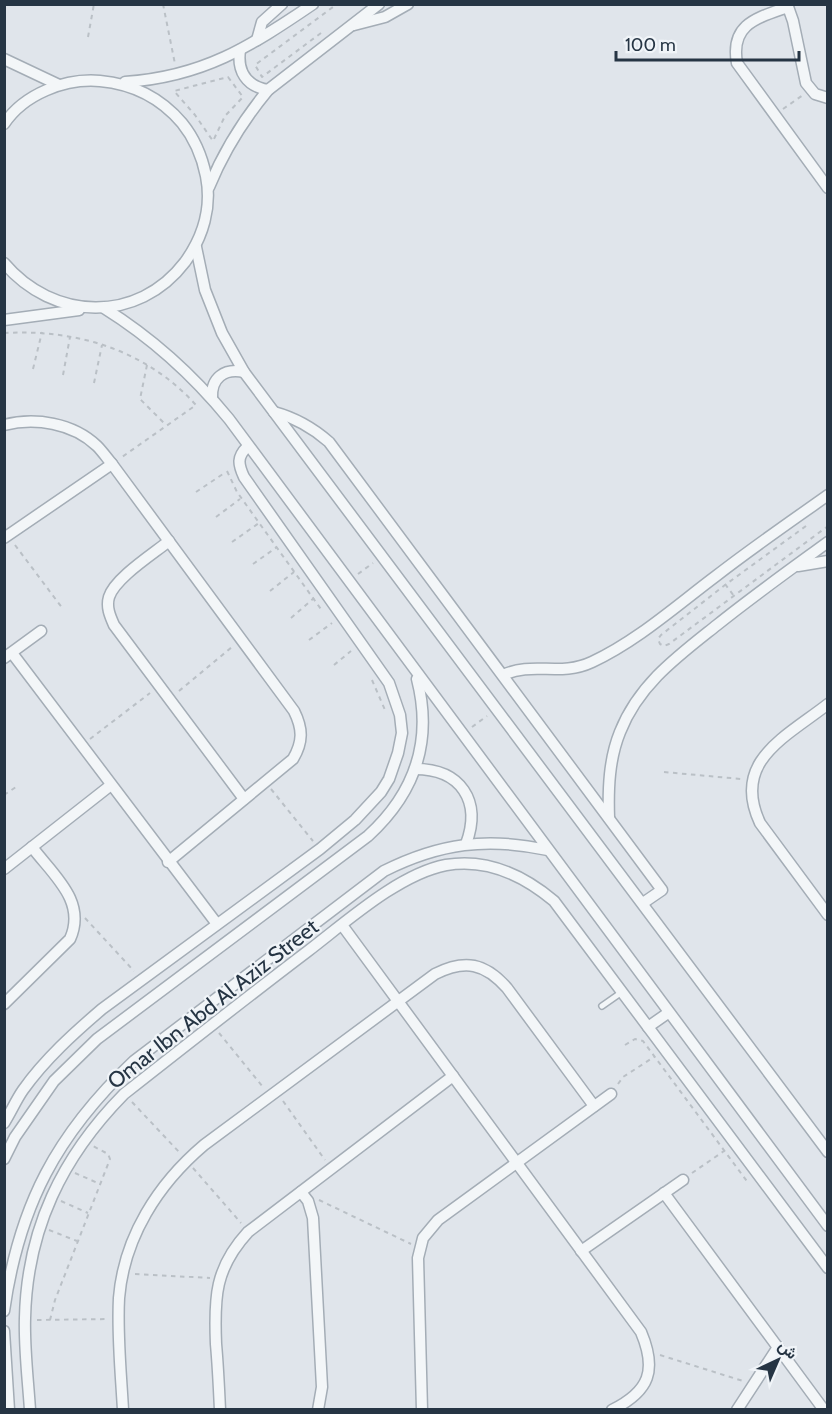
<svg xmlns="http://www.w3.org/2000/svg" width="832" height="1414" viewBox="0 0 832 1414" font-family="Cabin,Vazirmatn,sans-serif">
<rect width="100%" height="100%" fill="#e0e5eb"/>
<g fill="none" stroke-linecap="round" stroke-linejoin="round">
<defs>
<path id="service" d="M602,1006L622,992"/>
<g id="minor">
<path d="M787,4L793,21L806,83L815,94L828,98"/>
<path d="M788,7C757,18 730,24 737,63L828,188"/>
<path d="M354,25L385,17L408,4"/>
<path d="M257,40L262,22L282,4"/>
<path d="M240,50C237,71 246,86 268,90"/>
<path d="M4,59L59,85"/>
<path d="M125,82C202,77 250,47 313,4"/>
<path d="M4,124C24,94 65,78 100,81C133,84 160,97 182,123C195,139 202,156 206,176C212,207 203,237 185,262C138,324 53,321 4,263"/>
<path d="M209,187C223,153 244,119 268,90L379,4"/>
<path d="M196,247L205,290L222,333L244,372L828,1152"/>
<path d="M104,308C152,338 193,375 229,419L828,1226"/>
<path d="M4,320L79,310"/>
<path d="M212,398C211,378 224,368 244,372"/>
<path d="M274,412C296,418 312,427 329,442L662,890L643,903"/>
<path d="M4,425C35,417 73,423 97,446C102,451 107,458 112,464L294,711C303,729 303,742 293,759L168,862"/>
<path d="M4,538L112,464"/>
<path d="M169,541C153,554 115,578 109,597C106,607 110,616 114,625L244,799"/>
<path d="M798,566L828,561"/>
<path d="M12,653L217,924"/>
<path d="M4,658L41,631"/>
<path d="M503,675C533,661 560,677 592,662C637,641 676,606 716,576C752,548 790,522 828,495"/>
<path d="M828,704C786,737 731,761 760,823L828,915"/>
<path d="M415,769C461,769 482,801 466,844"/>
<path d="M609,818C608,789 609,759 620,732C639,684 678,656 717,625C753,596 791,569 828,542"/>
<path d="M4,869L111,785"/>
<path d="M342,925L641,1332C657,1370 650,1391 612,1410"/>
<path d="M4,1004L70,939C87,901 53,875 32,847"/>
<path d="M648,1027L668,1013"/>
<path d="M4,1123C11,1112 16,1100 23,1090C45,1059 74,1033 102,1009L320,849L355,820L381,792L389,779L398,753L402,733L400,715L389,683L244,477C238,464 237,457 247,447"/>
<path d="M4,1159L15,1137L54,1081L97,1039L368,836C415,793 433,741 417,679"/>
<path d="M301,1192L308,1201L313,1218L322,1387L318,1410"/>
<path d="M664,1193L824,1410"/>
<path d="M581,1251L683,1180"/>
<path d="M4,1311C19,1205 57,1134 134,1061L384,871C440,843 487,837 548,850"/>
<path d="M4,1331L9,1410"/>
<path d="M30,1410C28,1379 24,1348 25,1318C27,1229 62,1157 124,1094C185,1046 246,998 308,951C346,922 399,874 446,865C487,858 523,875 554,901L828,1268"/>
<path d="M123,1410C121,1373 117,1335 119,1298C124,1237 158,1184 204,1145L435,974C465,959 485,963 507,988L594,1106"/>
<path d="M220,1410C219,1388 218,1366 216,1344C214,1297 215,1268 248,1232L453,1076"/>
<path d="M422,1410L418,1258L423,1238L438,1220L611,1094"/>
<path d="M737,1410L778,1347"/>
</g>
</defs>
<use href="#service" stroke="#a4adb6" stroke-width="8"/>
<use href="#minor" stroke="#a4adb6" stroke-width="13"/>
<g stroke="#bac0c6" stroke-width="2" stroke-dasharray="4.5 4.5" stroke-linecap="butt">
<path d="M163,4L175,64"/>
<path d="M321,33L262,77L255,65L337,4"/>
<path d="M88,37L94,4"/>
<path d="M228,77L243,97L225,116L213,141L195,115L174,91Z"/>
<path d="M783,109L803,95"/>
<path d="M4,333C77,329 146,350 196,405L122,457"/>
<path d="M4,342L6,333"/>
<path d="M147,365L140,399L166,425"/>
<path d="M33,369L42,332"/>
<path d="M63,375L70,337"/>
<path d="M94,383L102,345"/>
<path d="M227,471L237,492L323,612"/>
<path d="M196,492L226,472"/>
<path d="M216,517L240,499"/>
<path d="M806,526L725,585L661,635L658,639L660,644L664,646L669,644L828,526"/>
<path d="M232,542L259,523"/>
<path d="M15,545L63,609"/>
<path d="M253,564L277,547"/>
<path d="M358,574L373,563"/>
<path d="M725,584L734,596"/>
<path d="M270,591L294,572"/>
<path d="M291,618L314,598"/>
<path d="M309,640L332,623"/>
<path d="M334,665L351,651"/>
<path d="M372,680L385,710"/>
<path d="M179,691L232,647"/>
<path d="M472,727L487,716"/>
<path d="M90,739L150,693"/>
<path d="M664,772L741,779"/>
<path d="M271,789L313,841"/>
<path d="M4,795L16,787"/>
<path d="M85,918L134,971"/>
<path d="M219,1033L263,1087"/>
<path d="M625,1045L635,1039L643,1041L749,1184"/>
<path d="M618,1084L623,1077L654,1057"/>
<path d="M283,1101L325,1160"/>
<path d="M132,1102L180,1153"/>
<path d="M193,1168L241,1223"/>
<path d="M75,1173L100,1184"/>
<path d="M692,1173L724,1151"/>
<path d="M319,1200L411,1244"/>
<path d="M61,1201L88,1213"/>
<path d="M49,1230L77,1241"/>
<path d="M135,1274L210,1278"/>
<path d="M37,1320L109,1319"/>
<path d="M50,1320L55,1300L110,1159L108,1154L93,1146"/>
<path d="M660,1355L743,1381"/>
</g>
<use href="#service" stroke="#f3f6f8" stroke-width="5"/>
<use href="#minor" stroke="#f3f6f8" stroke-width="10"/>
</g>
<g text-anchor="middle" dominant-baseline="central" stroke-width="4.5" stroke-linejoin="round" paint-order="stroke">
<g font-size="22" fill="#263544" stroke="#f0f4f8">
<text transform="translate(213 1004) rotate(-38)">Omar Ibn Abd Al Aziz Street</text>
</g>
</g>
<rect width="832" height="1414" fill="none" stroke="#263544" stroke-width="12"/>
<g transform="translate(778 1360) rotate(44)" stroke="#f0f4f8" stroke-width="4.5" paint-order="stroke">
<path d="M0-4.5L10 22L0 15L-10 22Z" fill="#263544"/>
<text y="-9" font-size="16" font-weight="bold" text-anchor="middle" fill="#263544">ش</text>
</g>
<path d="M616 51v9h183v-9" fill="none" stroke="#263544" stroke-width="3"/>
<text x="625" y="51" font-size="18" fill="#263544" stroke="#f0f4f8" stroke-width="4.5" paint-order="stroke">100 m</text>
</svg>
